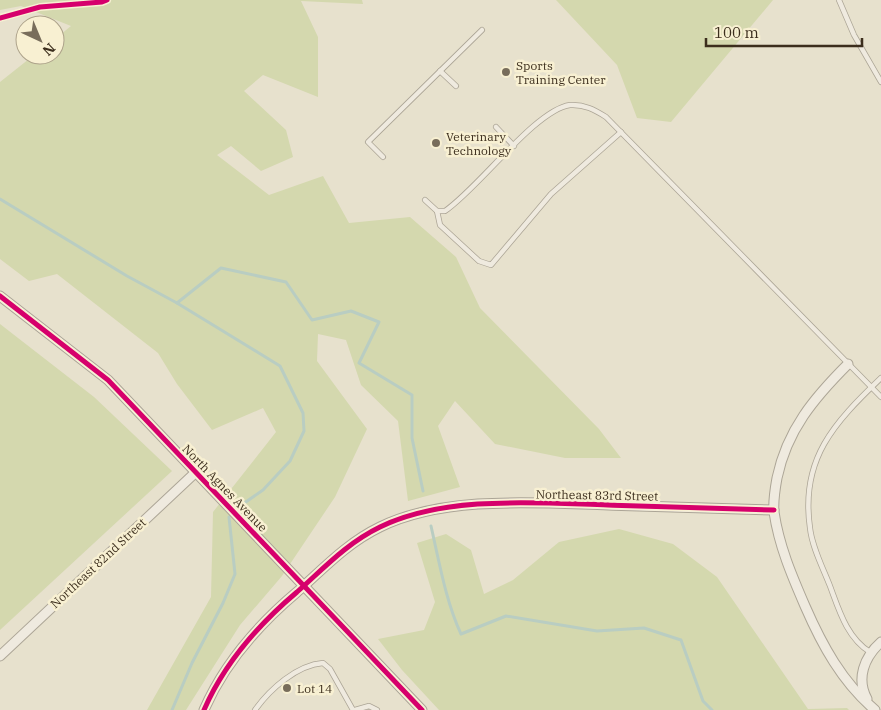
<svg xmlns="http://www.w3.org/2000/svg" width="881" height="710" viewBox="0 0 881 710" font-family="'IBM Plex Serif',serif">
<rect width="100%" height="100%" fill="#e7e1cd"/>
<g fill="#d4d8ae">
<path d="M0,0H362L363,4L301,1L318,37V97L263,75L244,91L286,130L293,157L261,171L231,146L217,155L269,195L323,176L349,223L410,217L456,257L480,308L599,429L621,458H565L495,444L455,401L438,426L460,487L408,501L398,421L361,385L346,340L318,334L317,361L367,429L335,497L282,576L240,625L186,710H147L211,597L213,512L276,432L263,408L212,430L177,384L158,353L57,274L29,281L0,259V82L34,55H55V39L71,26L21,6L0,10Z"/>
<path d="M556,0H773L671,122L637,118L617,65Z"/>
<path d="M0,324L94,397L172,471L0,630Z"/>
<path d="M619,529L673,544L717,577L808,709L847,708L849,710H439L402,670L378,639L424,630L435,602L417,543L446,534L471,550L484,594L513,580L559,542Z"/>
</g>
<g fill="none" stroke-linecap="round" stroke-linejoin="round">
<g stroke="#b9cdc2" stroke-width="3">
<path d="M0,199L127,276L177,303L221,268L286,282L312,320L351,311L379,322L359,363L412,395V438L423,491"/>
<path d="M177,303L280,366L303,413L304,431L290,461L263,490L240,506"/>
<path d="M431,526C439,561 446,602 461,634L506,616L597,631L644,628L681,640L703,701L712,710"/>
<path d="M172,710L192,663L223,603L235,574L229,517"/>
</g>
<defs>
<g id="service">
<path d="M839,0L854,35L881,82"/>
<path d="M440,71L456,86"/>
<path d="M496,127L514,146"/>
<path d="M383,157L368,142L482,30"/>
<path d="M425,200L437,211H445C479,188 535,110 570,105C584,104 595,110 606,117L881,397"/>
<path d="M437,211L440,225L479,261L491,265L551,194L621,132"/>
<path d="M870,652C847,638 839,610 830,586C823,568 812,547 810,528C800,459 834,423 881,378"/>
<path d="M255,710C270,689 297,665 323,663L330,669L353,710"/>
<path d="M355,710L369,706L377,710"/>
</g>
<g id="minor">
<path d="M0,296L108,380L422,710"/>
<path d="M848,364C814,398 787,430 777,478C775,489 773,501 774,512C779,546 792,576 805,606C822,645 842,682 875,710"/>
<path d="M0,656L196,472"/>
<path d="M867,699C856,679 864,657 881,642"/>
<path d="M204,710C224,664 259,624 297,592C324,568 347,543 380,527C445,495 537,503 608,505C663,507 718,508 774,510"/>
</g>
</defs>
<use href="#service" stroke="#aca596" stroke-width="6"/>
<use href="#minor" stroke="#aca596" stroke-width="11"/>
<use href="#service" stroke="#efeadf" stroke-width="4.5"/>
<use href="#minor" stroke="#efeadf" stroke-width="9"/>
<defs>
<g id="cycleway">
<path d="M0,18L40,7L102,2L107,0"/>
<path d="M0,296L108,380L422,710"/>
<path d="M204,710C224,664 259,624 297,592C324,568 347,543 380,527C445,495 537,503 608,505C663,507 718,508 774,510"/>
</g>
</defs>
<use href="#cycleway" stroke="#f8f0d2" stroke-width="8"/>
<use href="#cycleway" stroke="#d6006c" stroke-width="5"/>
</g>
<g fill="#786d5b" stroke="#f8f0d2" stroke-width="2">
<circle cx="506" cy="72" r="5"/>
<circle cx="436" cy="143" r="5"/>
<circle cx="287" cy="688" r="5"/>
</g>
<g text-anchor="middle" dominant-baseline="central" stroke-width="5" stroke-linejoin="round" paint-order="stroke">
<g font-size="12" fill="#3c2e1d" stroke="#f8f0d2" text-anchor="start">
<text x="516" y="65">Sports<tspan x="516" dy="14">Training Center</tspan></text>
<text x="446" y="136">Veterinary<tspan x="446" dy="14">Technology</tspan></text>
<text x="297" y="688">Lot 14</text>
</g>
<g font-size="12" fill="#3c2e1d" stroke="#f8f0d2">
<text transform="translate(225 488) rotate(46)">North Agnes Avenue</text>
<text transform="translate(597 495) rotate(1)">Northeast 83rd Street</text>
<text transform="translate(98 563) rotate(-43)">Northeast 82nd Street</text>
</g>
</g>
<g transform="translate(40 40) rotate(136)"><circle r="24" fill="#f8f0d2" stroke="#ada28a"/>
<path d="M0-4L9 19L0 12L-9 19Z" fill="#786d5b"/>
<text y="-8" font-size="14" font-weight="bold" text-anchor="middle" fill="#3c2e1d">N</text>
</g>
<path d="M706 38v8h156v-8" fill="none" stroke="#3c2e1d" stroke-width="2.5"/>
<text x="714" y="38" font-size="15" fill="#3c2e1d" stroke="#f8f0d2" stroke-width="4" paint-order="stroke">100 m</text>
</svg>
